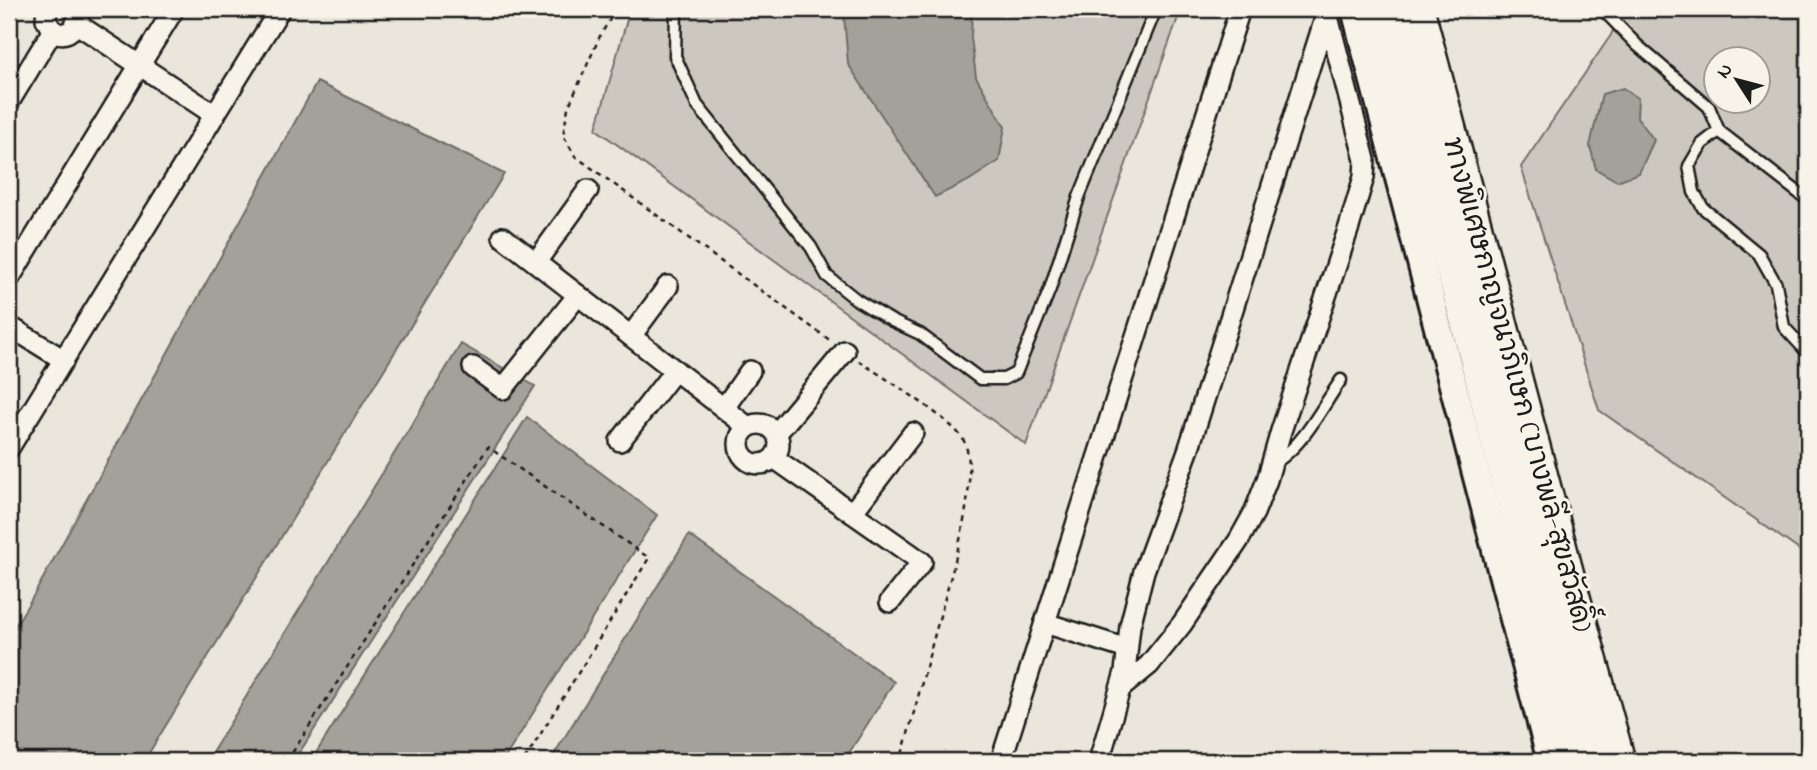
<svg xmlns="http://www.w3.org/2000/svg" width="1817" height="770" viewBox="0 0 1817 770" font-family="'Indie Flower','Playpen Sans Thai',sans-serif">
<rect width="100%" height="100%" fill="#eae6dc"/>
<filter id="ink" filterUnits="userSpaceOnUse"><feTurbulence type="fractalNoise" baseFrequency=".0143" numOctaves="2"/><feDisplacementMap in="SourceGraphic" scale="14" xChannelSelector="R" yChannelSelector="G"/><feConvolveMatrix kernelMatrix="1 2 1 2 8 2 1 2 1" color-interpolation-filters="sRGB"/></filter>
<g filter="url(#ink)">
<g fill="#ccc8c0" stroke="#74726e" stroke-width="2" fill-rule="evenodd">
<path d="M630,9H1181L1026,445L596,129Z"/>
<path d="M1622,9H1808V556L1599,410L1521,167L1611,35ZM1716,60H1758V102H1716Z"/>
</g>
<g fill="#a3a19a" stroke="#6d6c68" stroke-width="2">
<path d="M847,9H972L971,38L976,77L1005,127L999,161L968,181L935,197L848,64L844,15Z"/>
<path d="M317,82L504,174L144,761H9V636L35,593Z"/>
<path d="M1623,88L1638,98L1637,117L1654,140L1639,173L1617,181L1596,169L1590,146L1602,94Z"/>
<path d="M461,344L535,386L294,761H207Z"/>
<path d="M527,417L657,515L503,761H311Z"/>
<path d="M689,535L894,682L844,761H550Z"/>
</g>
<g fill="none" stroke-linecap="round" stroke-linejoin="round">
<defs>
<g id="lane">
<path d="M676,9L675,56L697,105L811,247L827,276L857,300L892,321L920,334L980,379H1004L1016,373L1050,289L1079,197L1156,9"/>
<path d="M1609,9L1607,14L1637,45L1709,107L1719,131L1702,144L1689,166L1694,192L1703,208L1759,254L1776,284L1784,327L1808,353"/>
<path d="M1804,9L1808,11"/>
<path d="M1719,131L1808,200"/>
<path d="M1275,463C1306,442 1320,410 1341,380"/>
</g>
<g id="street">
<path d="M47,9L46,19C48,23 49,27 53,30C68,42 81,22 78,9"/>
<path d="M77,24L215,115"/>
<path d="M9,102L53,30"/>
<path d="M503,237L748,427"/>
<path d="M536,262L588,190"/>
<path d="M9,279L174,9"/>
<path d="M9,326L64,360"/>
<path d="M631,336L668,286"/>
<path d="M473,367L503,389L578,295"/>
<path d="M724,408L750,371"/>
<circle cx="759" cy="444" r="20"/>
<path d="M777,433L845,351"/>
<path d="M620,441L675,370"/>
<path d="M9,448L280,9"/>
<path d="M774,458L922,562L890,602"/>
<path d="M852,513L913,433"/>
<path d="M1045,623L1127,649"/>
<path d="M1121,688L1149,665L1182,624L1239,540L1254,513L1267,480L1281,431L1349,227L1364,177L1365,160L1327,13"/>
<path d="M1001,761L1240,9"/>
<path d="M1099,761L1125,672L1130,626L1144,571L1188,451L1327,12"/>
</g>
<path id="secondary" d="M1355,9L1551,761"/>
<g id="highway">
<path d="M1382,9L1465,309L1581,761"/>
<path d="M1416,9L1568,583L1617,761"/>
</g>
</defs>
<use href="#lane" stroke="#1c1c1c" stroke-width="15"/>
<use href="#street" stroke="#1c1c1c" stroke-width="24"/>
<use href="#secondary" stroke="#1c1c1c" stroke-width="32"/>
<use href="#highway" stroke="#1c1c1c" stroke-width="40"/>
<g stroke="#1c1c1c" stroke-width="2.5" stroke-dasharray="5 5" stroke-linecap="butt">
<path d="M616,9L600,36L568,108L563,135L575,156L831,341"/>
<path d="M859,361C881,376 954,420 964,441C982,481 949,581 938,623C925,669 914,715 900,761"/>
<path d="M287,761L488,447L649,558L524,761"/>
</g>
<use href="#lane" stroke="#f7f3e8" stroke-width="10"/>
<use href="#street" stroke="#f7f3e8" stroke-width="19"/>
<use href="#secondary" stroke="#f7f3e8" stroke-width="26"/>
<use href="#highway" stroke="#f7f3e8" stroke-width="35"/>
</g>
</g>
<g text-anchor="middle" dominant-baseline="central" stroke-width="6" stroke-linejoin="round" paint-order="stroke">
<g font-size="28" fill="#1c1c1c" stroke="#f7f3e8">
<text transform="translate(1516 385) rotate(75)">ทางพิเศษกาญจนาภิเษก (บางพลี-สุขสวัสดิ์)</text>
</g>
</g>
<rect width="1817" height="770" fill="none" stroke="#f7f3e8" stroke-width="35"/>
<rect x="18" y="18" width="1782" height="735" fill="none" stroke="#1c1c1c" stroke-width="2.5" filter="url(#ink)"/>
<g transform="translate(1737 80) rotate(306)"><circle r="33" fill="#f7f3e8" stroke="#9f9d96" stroke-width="2"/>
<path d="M0-5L12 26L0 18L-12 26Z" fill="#1c1c1c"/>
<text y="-10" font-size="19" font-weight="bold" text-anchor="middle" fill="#1c1c1c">N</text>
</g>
</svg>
